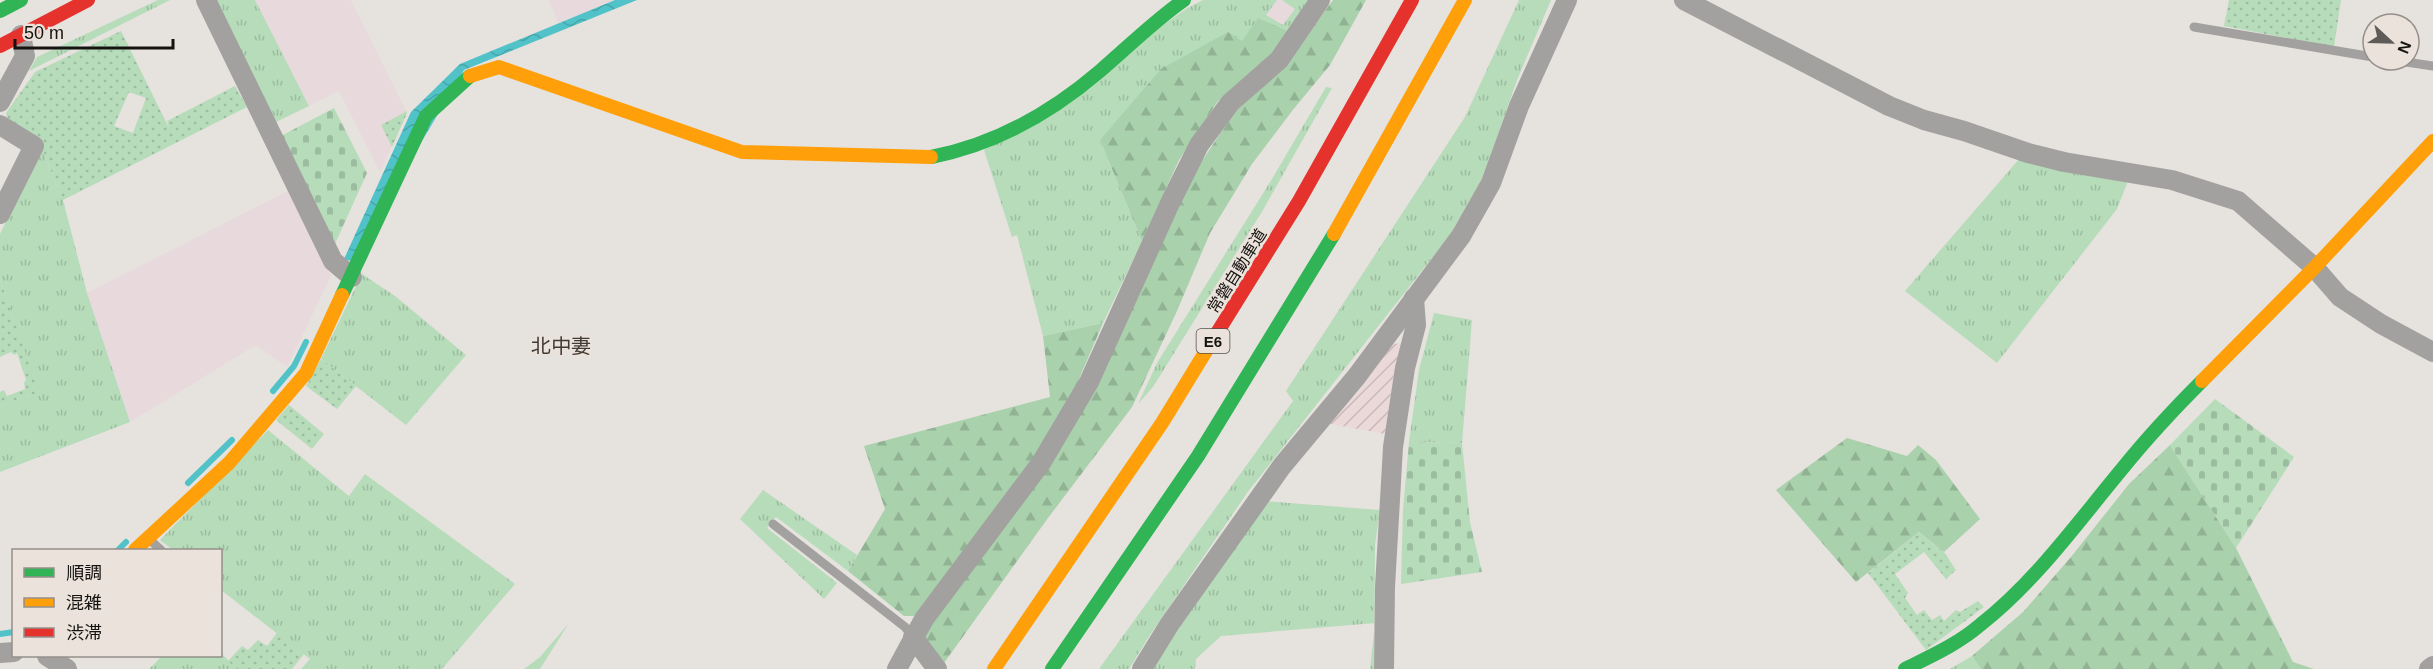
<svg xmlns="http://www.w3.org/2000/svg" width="2433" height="669" viewBox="0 0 2433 669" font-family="Arial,'Noto Sans JP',sans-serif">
<defs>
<pattern id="industrial-furrows" width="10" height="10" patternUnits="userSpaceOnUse" patternTransform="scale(1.5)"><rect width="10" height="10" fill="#ead9d8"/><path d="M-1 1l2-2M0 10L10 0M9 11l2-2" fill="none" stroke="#c8b9b8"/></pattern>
<pattern id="grass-tufts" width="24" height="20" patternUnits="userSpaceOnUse" patternTransform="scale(1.5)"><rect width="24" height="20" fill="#b7dcba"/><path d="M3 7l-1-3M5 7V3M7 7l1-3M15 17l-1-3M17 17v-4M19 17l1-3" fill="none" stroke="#9cbc9f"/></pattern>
<pattern id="forest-firs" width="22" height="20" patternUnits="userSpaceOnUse" patternTransform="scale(1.5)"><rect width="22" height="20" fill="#a9d1ac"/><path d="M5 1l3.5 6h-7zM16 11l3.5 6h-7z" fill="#91b393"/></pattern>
<pattern id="cemetery-stones" width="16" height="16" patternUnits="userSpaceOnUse" patternTransform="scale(1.5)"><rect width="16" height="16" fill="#b7dcba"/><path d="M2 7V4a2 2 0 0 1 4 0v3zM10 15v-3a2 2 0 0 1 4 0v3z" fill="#9cbc9f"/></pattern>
<pattern id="park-dots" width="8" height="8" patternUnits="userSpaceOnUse" patternTransform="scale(1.5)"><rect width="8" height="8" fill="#b7dcba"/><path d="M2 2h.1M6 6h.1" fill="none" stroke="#9cbc9f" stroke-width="1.8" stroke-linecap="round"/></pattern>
<pattern id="water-waves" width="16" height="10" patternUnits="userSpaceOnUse" patternTransform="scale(1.5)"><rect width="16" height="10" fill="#50c2c8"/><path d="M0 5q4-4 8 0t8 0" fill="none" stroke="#45a6ab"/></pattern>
</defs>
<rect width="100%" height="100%" fill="#e6e2de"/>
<g fill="#e8d9dd">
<path d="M255,0H351L407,113L380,172L339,91L309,106Z"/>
<path d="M549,0H615L558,23Z"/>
<path d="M1270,0H1310L1288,31L1258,18Z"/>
<path d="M290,190L331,276L287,367L256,345L130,422L87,293Z"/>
</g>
<path fill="url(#industrial-furrows)" d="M1402,343L1393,379L1385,434L1326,423L1393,344Z"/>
<g fill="url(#grass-tufts)">
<path d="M158,0H170L29,71L37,57Z"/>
<path d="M211,0H255L309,106L272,124Z"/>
<path d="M1203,0H1277L1266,15L1283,25L1295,9L1282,0H1310L1288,31L1242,41L1100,140L1142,241L1103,323L1043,336L1017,235L1012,237L984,150L1186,9Z"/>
<path d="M1519,0H1551L1517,80L1484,175L1450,235L1247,493L1150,635L1129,669H1099L1293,401L1286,391L1465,117Z"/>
<path d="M1326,87L1332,88L1263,210L1153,387L1138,404L1157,363L1272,179Z"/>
<path d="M41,147L63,200L87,293L130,422L0,472V406L38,392L0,279V234Z"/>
<path d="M2020,158L2128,181L2117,209L1997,363L1905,291Z"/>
<path d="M362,274L395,296L466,355L406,425L321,359Z"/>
<path d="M1434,313L1472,320L1462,443L1409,442L1419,370Z"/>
<path d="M268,430L349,496L365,474L515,584L442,669H301L310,659L221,590L220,550H173L160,540Z"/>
<path d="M763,490L857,555L848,571L776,517L767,528L837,583L824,599L740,519Z"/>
<path d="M1265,501L1380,510L1375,545L1374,669H1370L1375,623L1221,636L1196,659L1195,669H1153L1180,624Z"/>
<path d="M569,623L540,669H524L540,657Z"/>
<path d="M221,653L237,669H149L162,656H220Z"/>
<path d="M1972,656L1981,669H1950Z"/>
</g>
<g fill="url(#forest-firs)">
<path d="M1333,0H1366L1330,65L1292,111L1252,164L1210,233L1177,311L1132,407L1048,518L944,663L925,640L930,625L1051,459L1200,164L1233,114L1285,65Z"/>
<path d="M1258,18L1288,31L1270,57L1218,101L1179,160L1142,241L1100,140L1161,69L1228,32L1242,41Z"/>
<path d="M1103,323L1072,395L1037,455L914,616H904L848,571L885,509L864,446L1050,397L1043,336Z"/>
<path d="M1847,438L1907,456L1918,445L1936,460L1980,519L1944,552L1919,532L1856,582L1776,490Z"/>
<path d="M2170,445L2236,548L2293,662L2314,669H1981L1972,656L2023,612L2071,557L2129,484Z"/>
</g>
<g fill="url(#cemetery-stones)">
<path d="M334,108L367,173L334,246L279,137Z"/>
<path d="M2215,399L2294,457L2236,548L2170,445Z"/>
<path d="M1409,442L1462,443L1470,522L1482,572L1401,584L1403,510Z"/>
</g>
<g fill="url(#park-dots)" fill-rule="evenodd">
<path d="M2229,0H2341L2334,47L2224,26Z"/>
<path d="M121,31L169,128L167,121L235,86L247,107L63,200L41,147V139L9,125L6,113L35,72ZM129,92L146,98L133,133L114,126Z"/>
<path d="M407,111V113L392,147L381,125Z"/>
<path d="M0,279L39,392L0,406V392L4,390L7,396L25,389L24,382L26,380L17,353L14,355L11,352L0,357Z"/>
<path d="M321,359L356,386L337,409L306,386Z"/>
<path d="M289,405L324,434L312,449L276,420Z"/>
<path d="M1919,532L1944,552L1956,570L1946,579L1924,552L1895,574L1908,593L1905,598L1917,615L1924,610L1932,620L1940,615L1944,621L1956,610L1960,612L1978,601L1984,607L1926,650L1868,573Z"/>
<path d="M277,633L304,654L292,669H237L228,661L242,646L248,650L258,640L267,646Z"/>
</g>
<path fill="url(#water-waves)" d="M615,0H637L464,70L351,261L344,259L411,112L460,64Z"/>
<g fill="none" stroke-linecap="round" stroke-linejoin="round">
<g stroke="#50c2c8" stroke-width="6">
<path d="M273,391L294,366L306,342"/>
<path d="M188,483L232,440"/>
<path d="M118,550L126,542"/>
<path d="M0,634L14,632"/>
</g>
<g stroke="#a3a1a0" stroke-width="9">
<path d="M2194,27L2373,57"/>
<path d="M2393,60L2433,66"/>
<path d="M773,524L905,627L913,637"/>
<path d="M150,540L161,550"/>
</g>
<g stroke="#a3a1a0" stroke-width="20">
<path d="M206,0L333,261L352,277"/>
<path d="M1684,0L1889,106L1924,120L1964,131L2028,153L2064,162L2172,180L2238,201L2314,267L2340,297L2381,324L2433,352"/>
<path d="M0,102L25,56L21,35"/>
<path d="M0,125L34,146L0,214"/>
<path d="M913,637L937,669"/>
<path d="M0,653L14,652"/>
<path d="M47,656L67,669"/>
<path d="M897,669L924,619L1041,463L1089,382L1170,203L1199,145L1230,103L1279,60L1320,0"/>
<path d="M1142,669L1169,625L1282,466L1357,376L1461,236L1491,183L1519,106L1567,0"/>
<path d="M1384,669L1385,587L1393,447L1405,368L1416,325L1414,298"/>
<path d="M2429,669L2433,666"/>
</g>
<g stroke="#30b455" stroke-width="14">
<path d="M0,11L21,0"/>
<path d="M931,157C994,145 1052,112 1100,71C1128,47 1154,21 1184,0"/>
<path d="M342,295L426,116L470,76"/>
<path d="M1052,669L1198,456L1334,234"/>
<path d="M1905,669C1931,656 1958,644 1980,625C2036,581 2077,523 2122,469C2147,438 2174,409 2202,381"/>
</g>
<g stroke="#ff9f0a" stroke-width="14">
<path d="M470,76L499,67L742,152L931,157"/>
<path d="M1334,234L1465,0"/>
<path d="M2202,381L2315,267L2433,141"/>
<path d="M135,550L229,463L306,373L342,295"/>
<path d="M994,669L1162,423L1217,333"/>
</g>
<g stroke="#e5322d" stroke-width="14">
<path d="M0,46L88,0"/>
<path d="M1217,333L1299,201L1412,0"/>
</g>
</g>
<g text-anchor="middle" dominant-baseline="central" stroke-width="5" stroke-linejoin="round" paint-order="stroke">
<rect fill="#eae2db" stroke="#55514d" stroke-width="1.5" x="1196.5" y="329" width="33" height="24" rx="4.5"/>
<g font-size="15" font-weight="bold" fill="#151310">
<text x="1213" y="341">E6</text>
</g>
<g font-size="16" fill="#151310" stroke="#eae2db">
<text transform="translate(1237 271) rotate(-58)">常磐自動車道</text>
</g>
<g font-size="20" fill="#413b35" stroke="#eae2db">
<text x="561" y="346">北中妻</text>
</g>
</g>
<rect x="12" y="549" width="210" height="108" fill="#eae2db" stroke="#958f8a" stroke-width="1.5"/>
<rect x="24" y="568" width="30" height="9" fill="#30b455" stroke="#958f8a" stroke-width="1.5"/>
<text x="66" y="579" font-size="18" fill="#151310">順調</text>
<rect x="24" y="598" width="30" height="9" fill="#ff9f0a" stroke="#958f8a" stroke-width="1.5"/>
<text x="66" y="609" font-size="18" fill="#151310">混雑</text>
<rect x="24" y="628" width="30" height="9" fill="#e5322d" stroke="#958f8a" stroke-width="1.5"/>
<text x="66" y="639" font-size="18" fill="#151310">渋滞</text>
<g transform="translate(2391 42) rotate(112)"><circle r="28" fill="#eae2db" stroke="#958f8a" stroke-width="1.5"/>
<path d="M0-4.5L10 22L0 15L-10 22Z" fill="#5e5b58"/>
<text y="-9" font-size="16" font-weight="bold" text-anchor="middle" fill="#151310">N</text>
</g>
<path d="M15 39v9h158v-9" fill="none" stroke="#151310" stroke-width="3"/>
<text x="24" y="39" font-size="18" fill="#151310" stroke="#eae2db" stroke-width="4.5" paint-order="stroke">50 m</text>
</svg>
